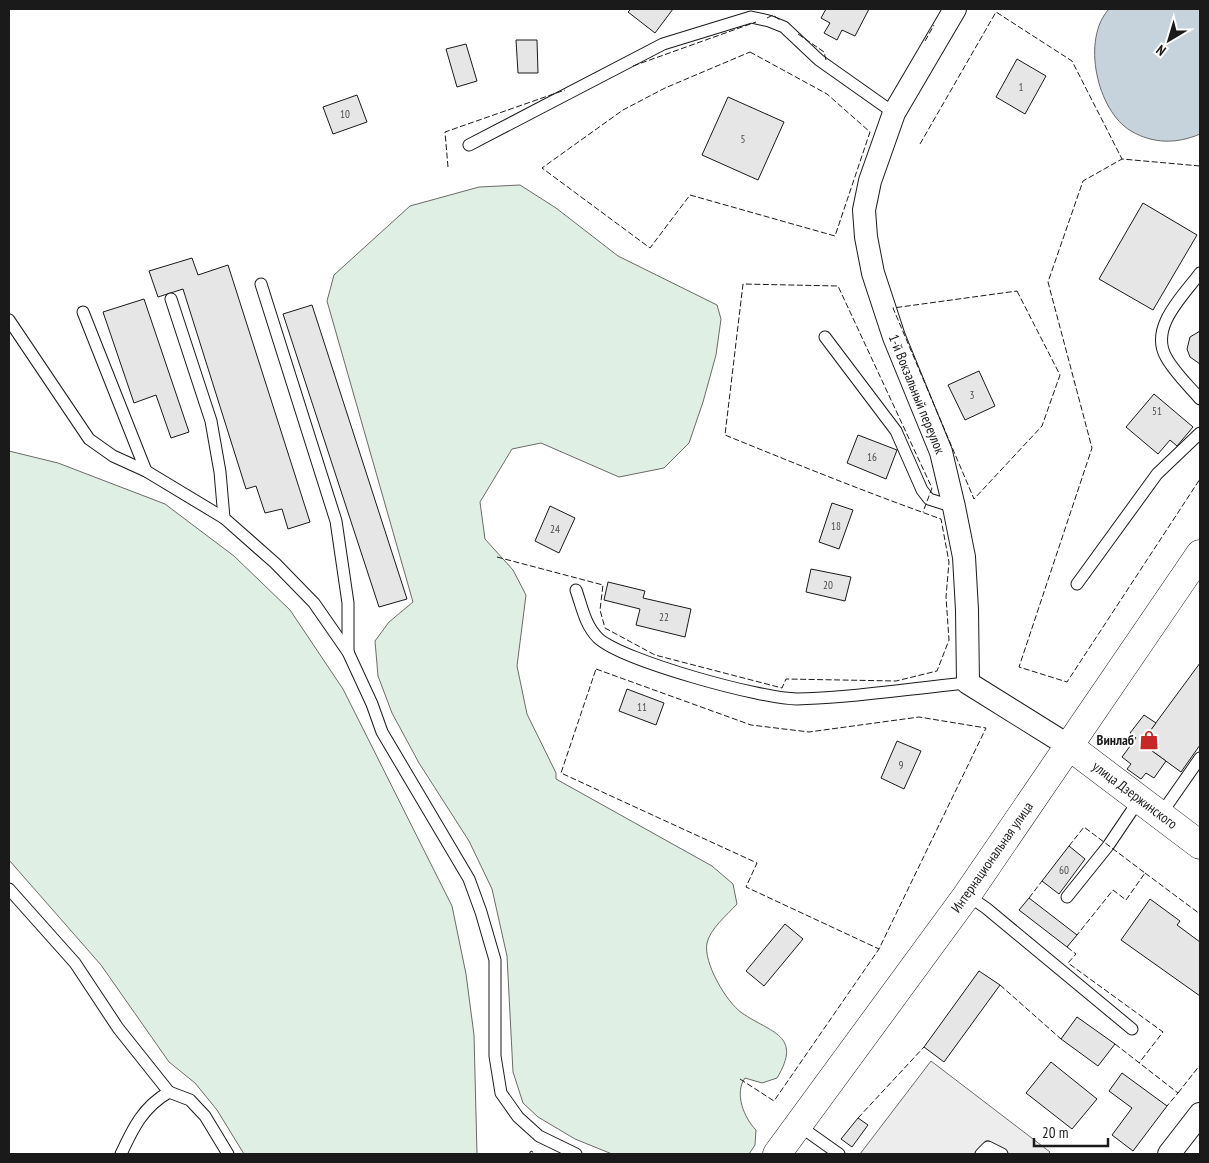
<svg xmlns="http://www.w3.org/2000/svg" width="1209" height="1163" viewBox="0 0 1209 1163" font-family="'PT Sans Narrow',sans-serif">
<rect width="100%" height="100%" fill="#fff"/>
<g fill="#e0efe3" stroke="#6a6a6a">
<path d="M520,185L556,208L618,256L717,305L721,319L716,355L703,402L689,443L664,468L619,477L541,443L512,449L480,502L485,539L513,570L526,595L517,666L527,714L556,773V779L712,866L733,884L737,904C727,915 710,929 707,943C703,962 726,1002 742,1013C771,1033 803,1035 777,1078L762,1083L745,1078C734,1093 744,1118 756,1130L755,1145L749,1154H612L575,1139L538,1117L523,1103L513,1072L507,956L492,889L469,841L419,763L392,713L378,676L375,641L389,622L413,602L327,301L334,275L410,206L479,187Z"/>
<path d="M9,451L58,463L165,504L234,556L290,610L343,689L452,906L466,974L474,1035L477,1154H244L217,1110L195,1083L169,1062L101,965L9,860Z"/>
</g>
<path fill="#ededed" stroke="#6a6a6a" d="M931,1061L1050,1152L1048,1154H860Z"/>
<path fill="#c6d2dc" stroke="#6a6a6a" d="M1109,9H1200V134C1177,144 1153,144 1131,131C1097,111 1081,39 1109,9Z"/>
<g fill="#e6e6e6" stroke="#1a1a1a">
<path d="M631,9H673L655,33L628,12Z"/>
<path d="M826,9H869L855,36L842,30L837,40L824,33L830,23L821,18Z"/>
<path d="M516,40H537L538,73H518Z"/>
<path d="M466,44L477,81L457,87L446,49Z"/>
<path d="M1017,59L1046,76L1025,114L996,97Z"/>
<path d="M357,95L367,122L333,134L323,107Z"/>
<path d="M728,97L784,122L758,180L702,155Z"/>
<path d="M1143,203L1197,235L1153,310L1099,279Z"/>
<path d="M192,258L198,275L228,265L310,522L288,529L282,509L265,513L256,486L246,489L183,289L158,297L149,271Z"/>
<path d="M144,299L189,432L171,438L156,395L134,403L103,312Z"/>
<path d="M312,305L407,599L379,607L283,314Z"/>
<path d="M1200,331V364L1190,357L1187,349L1190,337Z"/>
<path d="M979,371L995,406L965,420L948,385Z"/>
<path d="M1154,394L1193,427L1177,446L1170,440L1158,454L1126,427Z"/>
<path d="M858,435L897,450L886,479L847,463Z"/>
<path d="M832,503L853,510L839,549L819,542Z"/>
<path d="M550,506L575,518L559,553L535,541Z"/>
<path d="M811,569L851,577L845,601L806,592Z"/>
<path d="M608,582L645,591L643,598L691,609L685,637L636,625L640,609L604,600Z"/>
<path d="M1200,663V745L1181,772L1141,743Z"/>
<path d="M627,689L664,703L656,725L619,711Z"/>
<path d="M1144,715L1156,723L1141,743L1166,761L1154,778L1146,773L1141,779L1127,769L1131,764L1122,757L1136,738L1130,733Z"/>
<path d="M897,741L921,751L904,789L881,778Z"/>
<path d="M1069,846L1085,859L1059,894L1042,881Z"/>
<path d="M1029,898L1077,935L1067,947L1019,910Z"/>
<path d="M1150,899L1180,921L1177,925L1200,942V996L1121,940Z"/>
<path d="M785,924L803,939L764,986L746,971Z"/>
<path d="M979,971L1000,985L944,1062L924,1047Z"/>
<path d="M1077,1017L1115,1044L1098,1066L1061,1039Z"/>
<path d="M1051,1062L1097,1099L1072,1129L1026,1093Z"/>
<path d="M1122,1073L1167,1106L1133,1151L1112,1135L1132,1108L1109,1091Z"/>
<path d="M858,1118L868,1125L852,1147L841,1139Z"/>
</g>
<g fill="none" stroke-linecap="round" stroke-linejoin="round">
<defs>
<g id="service">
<path d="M469,145L663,44L751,17L769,21L784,27L819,60L894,113"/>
<path d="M1200,273C1184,295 1149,327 1166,357C1174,372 1189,386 1200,399"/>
<path d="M261,284L336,521L348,603V652"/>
<path d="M171,299L211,421L220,472L224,518"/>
<path d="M83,312L146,471"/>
<path d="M9,320L89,439L113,456L146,471L224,518L275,563L314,603L348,652L372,704L382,732L469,879L481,912L495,960V1056L501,1093L518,1117L539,1136L576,1154"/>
<path d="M825,337L896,431L922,490L929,499L954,507"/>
<path d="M1077,584L1157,474L1200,433"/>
<path d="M576,590C582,607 585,625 598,638C623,661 762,699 797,699C854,698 911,688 968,683"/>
<path d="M1161,814L1200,758"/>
<path d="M9,889L75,963L118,1028L169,1092"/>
<path d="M967,895L986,908L1132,1029"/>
<path d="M1067,897L1108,846L1139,800"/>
<path d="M798,1125L839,1154"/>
<path d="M121,1154C133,1128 143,1107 169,1092L190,1100L205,1116L228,1154"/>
<path d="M981,1154L988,1147L1002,1154"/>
</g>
<g id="minor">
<path d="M955,9L894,113L870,181L864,210L866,237L873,273L894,337L941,452L954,507L964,557L967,610L968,683L1069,746"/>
<path d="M1169,1154L1200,1114"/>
</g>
<path id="tertiary" d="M1069,746L1200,845"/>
<path id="secondary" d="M777,1154L967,895L1200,554"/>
</defs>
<use href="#service" stroke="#1a1a1a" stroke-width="13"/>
<use href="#minor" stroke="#1a1a1a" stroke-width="24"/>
<use href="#tertiary" stroke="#1a1a1a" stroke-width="29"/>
<use href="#secondary" stroke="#1a1a1a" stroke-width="29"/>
<use href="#service" stroke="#fff" stroke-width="11"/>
<use href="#minor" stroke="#fff" stroke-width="22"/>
<use href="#tertiary" stroke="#fff" stroke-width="28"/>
<use href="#secondary" stroke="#fff" stroke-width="28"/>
<g stroke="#1a1a1a" stroke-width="1" stroke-dasharray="6 2.5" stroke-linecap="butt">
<path d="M767,18L773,15L780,20"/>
<path d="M798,34L824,52L826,60"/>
<path d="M925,41L934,25"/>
<path d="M750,52L827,94L870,132L835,236L690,195L650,248L542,168L623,110L665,88Z"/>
<path d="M633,66L756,22"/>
<path d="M920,144L996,12L1072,61L1122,159"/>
<path d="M1200,166L1122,159L1083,181L1048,282L1092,448L1019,667L1067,682L1200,479"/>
<path d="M448,167L445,132L565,90"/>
<path d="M1017,291L1060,375L1042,426L974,499L893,308Z"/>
<path d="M497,557L603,585L600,610L605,628L655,655L782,688L786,679L896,681L937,671L949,640L946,597L949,562L941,519C868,493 796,464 725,435L743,284L838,286L932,488L923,512"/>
<path d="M596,669L751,725L809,732L919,717L986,728L879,949L746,887L757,863L561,773Z"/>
<path d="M1069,846L1084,827L1145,873L1126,900L1113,890L1077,935"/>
<path d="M1145,873L1200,914"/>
<path d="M1029,898L1042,881"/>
<path d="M1067,947L1076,954L1068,963L1163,1032L1139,1063"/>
<path d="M1000,985L1061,1039"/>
<path d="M1115,1044L1178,1093L1167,1106"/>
<path d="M740,1079L774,1101L879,949"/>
<path d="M1178,1093L1200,1065"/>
<path d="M858,1118L924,1047"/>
<path d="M529,1154L531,1151L536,1154"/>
</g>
</g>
<defs>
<symbol id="shop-bare" viewBox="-9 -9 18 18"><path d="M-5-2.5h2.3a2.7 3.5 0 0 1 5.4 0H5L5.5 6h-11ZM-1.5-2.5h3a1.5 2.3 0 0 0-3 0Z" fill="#c62828" stroke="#fff" stroke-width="2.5" paint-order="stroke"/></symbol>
</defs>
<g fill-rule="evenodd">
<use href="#shop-bare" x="1135" y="726" width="28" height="28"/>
</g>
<g text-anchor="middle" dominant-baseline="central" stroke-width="4" stroke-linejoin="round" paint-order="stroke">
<g font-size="11" fill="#4d4d4d">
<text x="1021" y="87">1</text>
<text x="345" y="114">10</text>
<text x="743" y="139">5</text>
<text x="972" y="395">3</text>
<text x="1157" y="411">51</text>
<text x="872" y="457">16</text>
<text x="836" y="526">18</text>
<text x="555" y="529">24</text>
<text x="828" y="585">20</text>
<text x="664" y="617">22</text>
<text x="642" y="707">11</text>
<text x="901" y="765">9</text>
<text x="1064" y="870">60</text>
</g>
<g font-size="14" fill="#1a1a1a" stroke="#fff">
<text transform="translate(917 394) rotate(68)">1-й Вокзальный переулок</text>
<text transform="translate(1135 795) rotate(37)">улица Дзержинского</text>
<text transform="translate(992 857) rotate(-55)">Интернациональная улица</text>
</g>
<g font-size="14" font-weight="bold" fill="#1a1a1a" stroke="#fff" text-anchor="end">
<text x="1134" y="740">Винлаб</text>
</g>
</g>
<rect width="1209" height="1163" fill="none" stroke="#1a1a1a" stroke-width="20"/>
<g transform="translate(1169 40) rotate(218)" stroke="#ffffff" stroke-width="4" paint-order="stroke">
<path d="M0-4L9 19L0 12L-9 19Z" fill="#1a1a1a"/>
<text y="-8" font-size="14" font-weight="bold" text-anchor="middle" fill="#1a1a1a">N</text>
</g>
<path d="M1034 1138v8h74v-8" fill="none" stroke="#1a1a1a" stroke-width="2.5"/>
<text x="1042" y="1138" font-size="15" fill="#1a1a1a" stroke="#ffffff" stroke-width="4" paint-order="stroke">20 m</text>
</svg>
